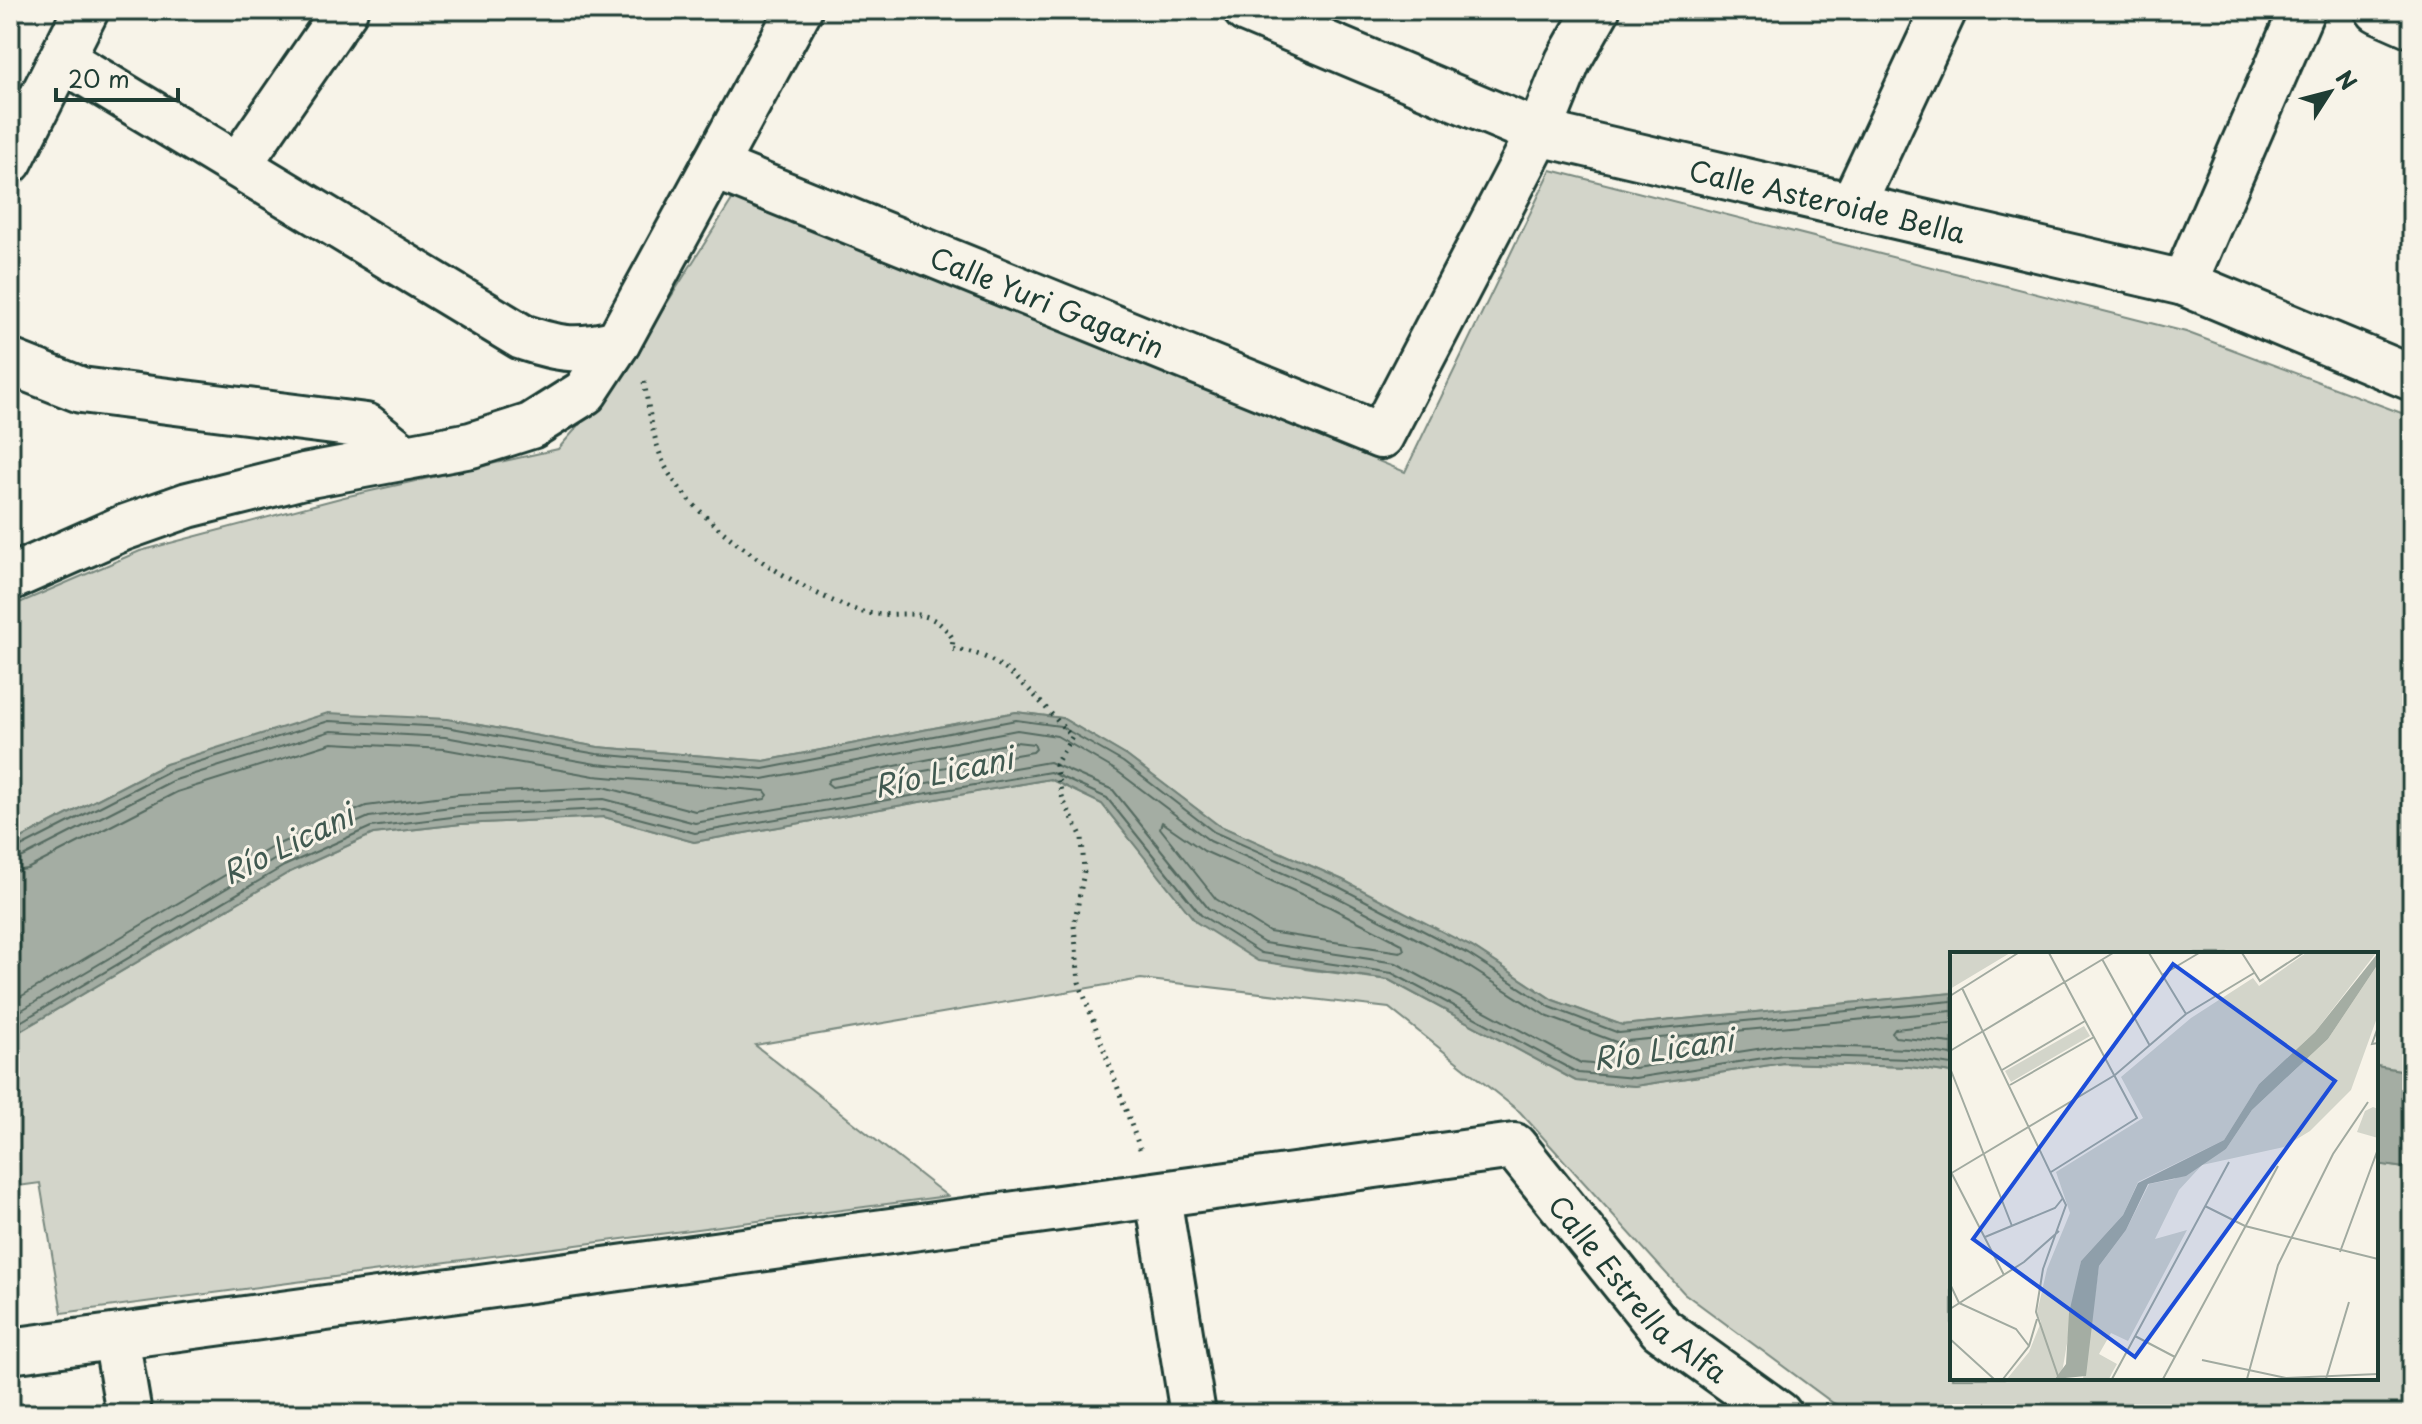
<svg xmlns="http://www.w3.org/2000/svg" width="2422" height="1424" viewBox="0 0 2422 1424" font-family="'Playpen Sans',sans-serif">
<rect width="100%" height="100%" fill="#f7f3e8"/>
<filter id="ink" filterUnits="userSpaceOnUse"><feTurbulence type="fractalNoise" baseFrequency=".0125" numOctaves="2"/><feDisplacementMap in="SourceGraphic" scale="16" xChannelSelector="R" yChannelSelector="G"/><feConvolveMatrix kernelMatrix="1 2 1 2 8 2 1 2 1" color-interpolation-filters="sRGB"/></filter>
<g filter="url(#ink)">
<g fill="#d3d5ca" stroke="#79897f" stroke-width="2">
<path d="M1551,170L2186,332L2412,417V1072L2376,1066V954H1952V993L1622,1025L1553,1000L1472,947L1419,923L1343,880L1218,825L1127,756L1062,718L1016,712L764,761L598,747L447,719L166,764L10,844V607L140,551L344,497L558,449L618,381L735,195L1405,472Z"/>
<path d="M1050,779L1102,804L1184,906L1305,969L1389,980L1576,1081L1635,1086L1783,1063L1910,1067L1952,1073V1378H2376V1164L2412,1169V1414H1860L1833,1403L1684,1293L1520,1112L1389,1008L1141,979L755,1045L947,1196L62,1313L40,1183L10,1187V1037L288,873L373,834L461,824L604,817L694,842Z"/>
</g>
<g fill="#a4ada3" stroke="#6f8077" stroke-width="2">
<path d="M1016,712L1062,718L1127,756L1218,825L1343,880L1472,947L1553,1000L1622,1025L1952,993V1073L1910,1067L1783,1063L1635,1086L1576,1081L1389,980L1258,961L1196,922L1102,804L1050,779L694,842L604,817L461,824L373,834L288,873L10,1037V844L166,764L328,713L447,719L598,747L764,761Z"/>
<path d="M2376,1066L2412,1072V1169L2376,1164Z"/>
</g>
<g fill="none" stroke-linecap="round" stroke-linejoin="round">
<g stroke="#546a60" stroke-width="2">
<path d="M1016,742L1034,744L1036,749L1033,752L832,787L827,783L830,779Z"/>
<path d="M1162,822L1204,851L1330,907L1402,944L1404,950L1400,952L1269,932L1216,899L1160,828Z"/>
<path d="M10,850L17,849L169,771L329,721L446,727L597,754L763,769L1016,720L1060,726L1123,762L1214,832L1339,887L1468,954L1550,1007L1619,1033L1952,1001"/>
<path d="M10,860L21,858L172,781L331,731L445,737L596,764L763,779L1017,730L1057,736L1117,771L1210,841L1335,896L1463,963L1546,1016L1616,1042L1952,1011"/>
<path d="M10,872L27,869L177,792L332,743L444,749L594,776L765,791L768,795L765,799L695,811L604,787L459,794L366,806L274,846L10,1003"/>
<path d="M10,1017L279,857L369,817L460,806L604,799L695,823L1049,762L1113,790L1208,908L1264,943L1396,963L1581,1063L1635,1068L1783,1045L1910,1049L1952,1055"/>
<path d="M1952,1023L1895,1029L1892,1033L1895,1037L1952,1043"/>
<path d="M10,1028L284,866L371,827L460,816L604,809L695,833L1050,772L1107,798L1201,915L1261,953L1392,973L1578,1073L1635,1078L1783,1055L1910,1059L1952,1065"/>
</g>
<defs>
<g id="minor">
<path id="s1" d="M1246,10L1539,133L2184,283L2412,378"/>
<path d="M2378,10L2412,25"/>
<path d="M62,59L522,337C561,350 577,352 618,342"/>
<path d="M10,161L86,10"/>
<path d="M239,164L345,10"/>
<path id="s2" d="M714,166L1381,436L1539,133L1568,61L1597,10"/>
<path d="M1852,206L1944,10"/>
<path d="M2184,283L2302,10"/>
<path d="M10,362L81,390L366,426L405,457"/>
<path d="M10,578L123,528L188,505L304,476L471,445L531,426L585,392L618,342L799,10"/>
<path d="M1158,1197L1193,1414"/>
<path d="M116,1337L129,1414"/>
<path id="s3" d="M10,1351C511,1281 1013,1218 1514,1146L1661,1329L1779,1414"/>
</g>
</defs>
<use href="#minor" stroke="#1f3d34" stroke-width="50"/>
<path stroke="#1f3d34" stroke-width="5" stroke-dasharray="2 6" stroke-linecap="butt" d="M644,382C649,409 653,441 665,466C696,525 797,591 859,611C896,622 928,599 953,639L952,649C960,650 969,651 977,654C1015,667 1045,708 1072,737L1055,765L1063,800L1082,837L1084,872L1074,925L1079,982L1142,1154"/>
<use href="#minor" stroke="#f7f3e8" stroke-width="44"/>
</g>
</g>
<g text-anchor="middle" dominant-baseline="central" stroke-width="6" stroke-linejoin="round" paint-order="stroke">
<g font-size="28" fill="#1f3d34" stroke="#f7f3e8">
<text stroke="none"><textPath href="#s1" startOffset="614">Calle Asteroide Bella</textPath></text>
<text stroke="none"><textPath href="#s2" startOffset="360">Calle Yuri Gagarin</textPath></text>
<text stroke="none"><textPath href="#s3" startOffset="1708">Calle Estrella Alfa</textPath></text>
</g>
<g font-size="30" font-style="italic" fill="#405950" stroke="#f7f3e8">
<text transform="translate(943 771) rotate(-12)">Río Licani</text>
<text transform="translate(287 843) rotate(-26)">Río Licani</text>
<text transform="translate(1663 1048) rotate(-8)">Río Licani</text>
</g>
</g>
<g transform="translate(1950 952)">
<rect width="428" height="428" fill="#f7f3e8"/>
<path d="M7,1H60L0,37V4ZM356,1H426L365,80L309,132L274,188L188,230L173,263L131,309L112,421L105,427H57L79,400L91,370L87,361L97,317L120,261L106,220L193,166L171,125L241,66L303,26L309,34ZM428,12V63L401,138L360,179L334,195L252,213L229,238L205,287L237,278L178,389L161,381L149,402L167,412L163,419L159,427H133L149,314L176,278L199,232L224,227L276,197L302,158L378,87ZM134,74L140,84L61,130L55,119ZM423,155L428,157V186L407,180L415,159Z" fill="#d3d5ca"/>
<path d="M428,1V12L378,87L302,158L276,197L236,224L198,232L176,278L149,314L136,424L105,427L116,412L119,361L131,309L173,263L188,231L274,188L309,132L365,80Z" fill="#a4ada3"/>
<path fill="none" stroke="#a1aaa0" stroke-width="2" d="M99,1L187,166L101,220M199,1L236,62M292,1L310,29L353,1M152,7L200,94M212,23L249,1M12,36L116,253L93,317L86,360L109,427M0,44L68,1M428,75L422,92L428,91M0,99L163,1M0,116L62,274M52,118L135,69M60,133L144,85M0,218L54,323M0,222L165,123L236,62L304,21M255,254L295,274L428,307M35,285L105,256L113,246M390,300L428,197M0,332L9,351L66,377L79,394M0,357L74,310L109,279M185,384L225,405M0,387L44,427M252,408L336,426L428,422M53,427L79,394L87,367M162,427L279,210M213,427L328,214M297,427L328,313L383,202L418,150M376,427L399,350"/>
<path fill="#1d4ed8" fill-opacity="0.15" stroke="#1d4ed8" stroke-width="4" d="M223,12L385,129L185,405L23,287Z"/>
<rect width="428" height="428" fill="none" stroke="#1f3d34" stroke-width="4"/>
</g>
<rect width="2422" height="1424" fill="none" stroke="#f7f3e8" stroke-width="40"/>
<rect x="20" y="20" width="2382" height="1384" fill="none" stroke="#1f3d34" stroke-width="3" filter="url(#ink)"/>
<g transform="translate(2330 92) rotate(54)" stroke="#f7f3e8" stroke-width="6" paint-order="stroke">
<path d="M0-6L14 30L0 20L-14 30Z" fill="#1f3d34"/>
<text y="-12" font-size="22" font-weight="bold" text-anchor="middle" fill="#1f3d34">N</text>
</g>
<path d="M56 88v12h122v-12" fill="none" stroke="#1f3d34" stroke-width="4"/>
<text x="68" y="88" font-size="24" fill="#1f3d34" stroke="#f7f3e8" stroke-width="6" paint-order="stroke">20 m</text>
</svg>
